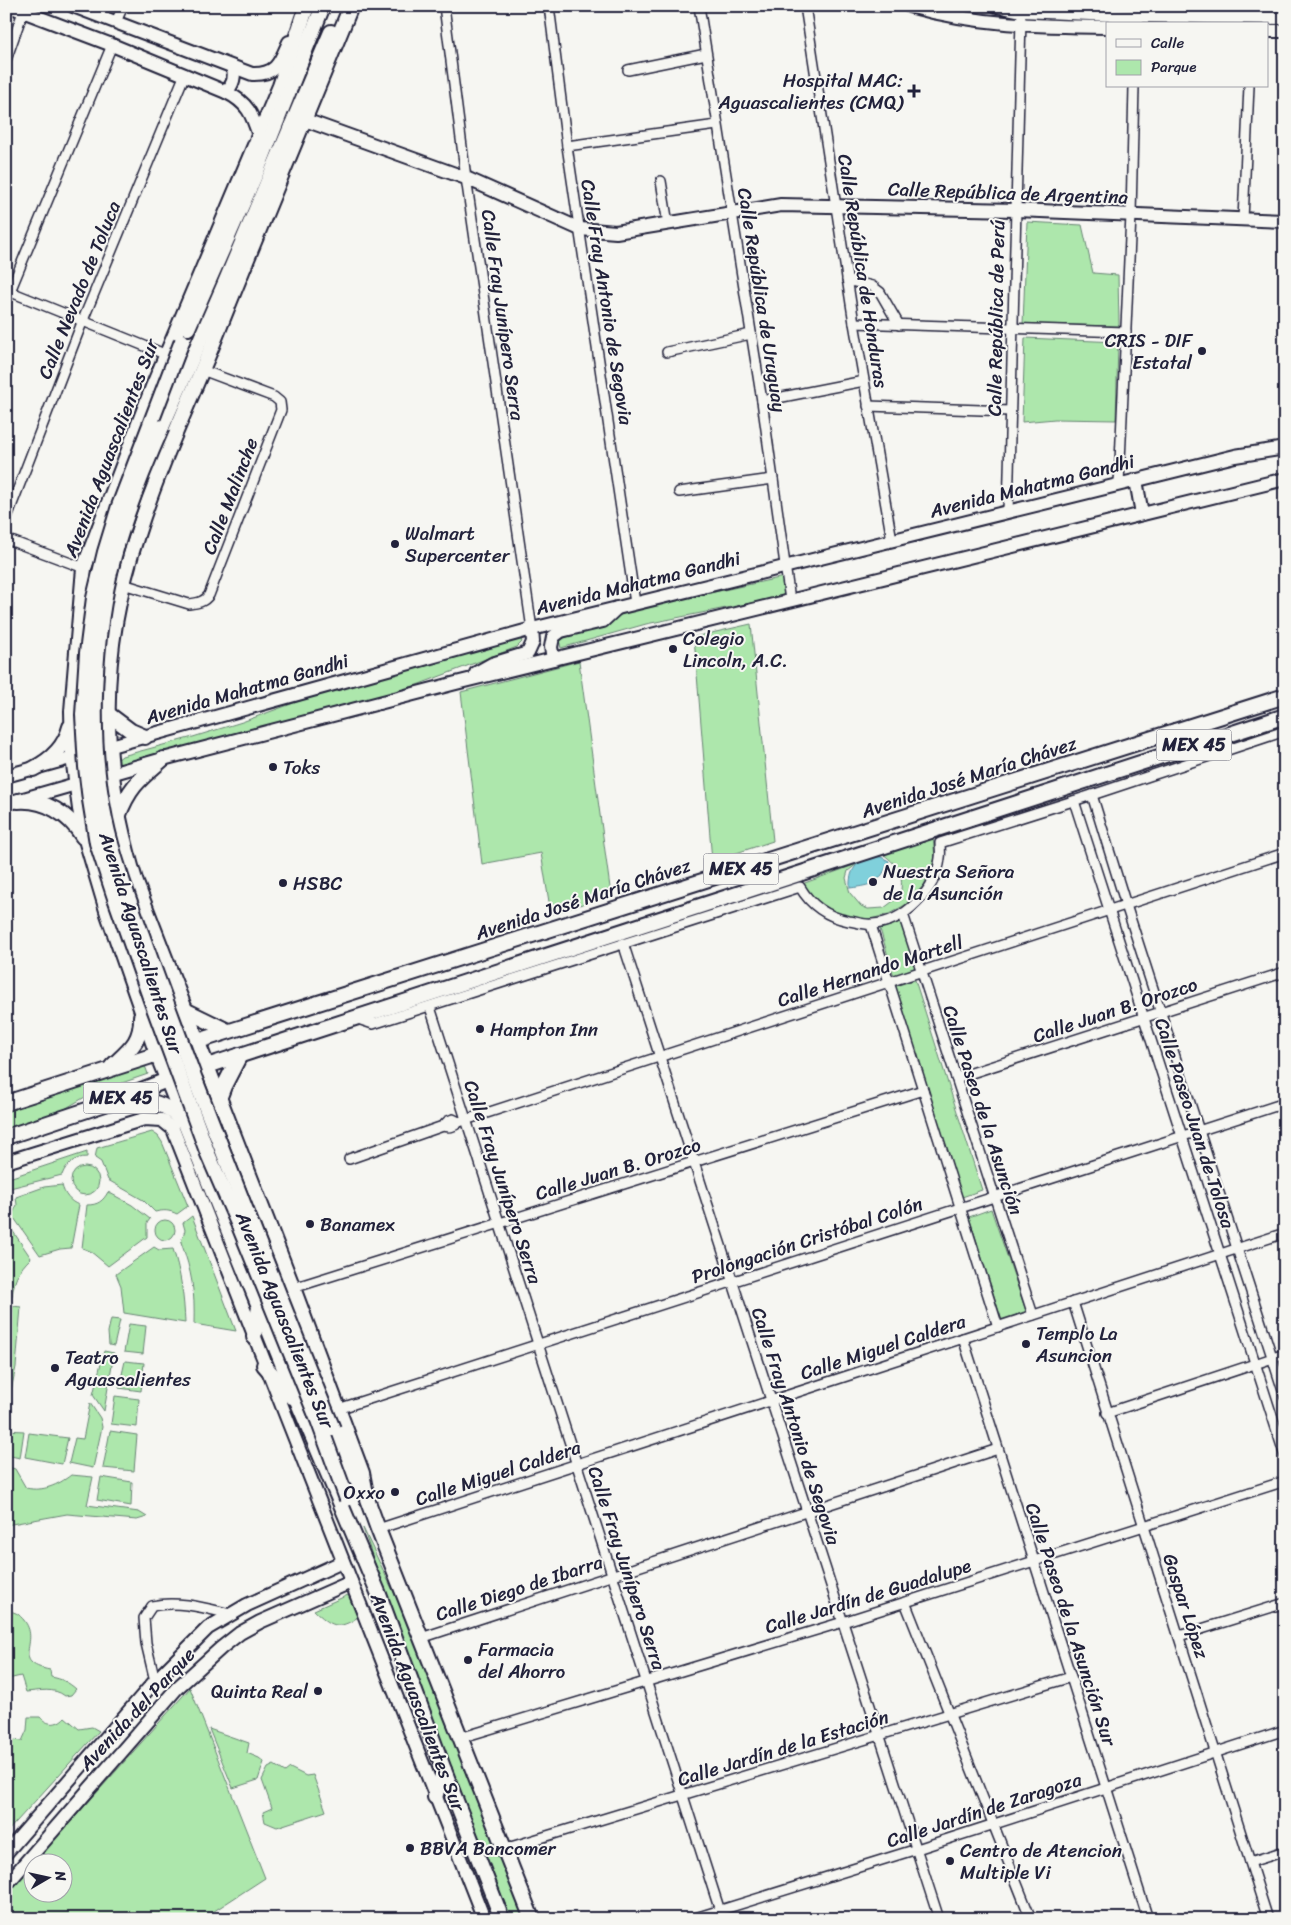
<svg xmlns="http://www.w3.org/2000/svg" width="1291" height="1925" viewBox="0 0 1291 1925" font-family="Sriracha,sans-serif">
<rect width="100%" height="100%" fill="#f6f6f2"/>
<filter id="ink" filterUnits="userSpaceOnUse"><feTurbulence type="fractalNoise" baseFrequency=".02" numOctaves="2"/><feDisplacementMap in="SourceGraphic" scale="10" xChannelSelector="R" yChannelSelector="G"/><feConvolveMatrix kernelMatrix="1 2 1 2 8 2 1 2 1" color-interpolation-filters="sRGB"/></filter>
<g filter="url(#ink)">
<g fill="#ade7ac" stroke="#688474">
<path d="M1027,222L1082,225L1093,273L1118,275L1119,326L1023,324Z"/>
<path d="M1025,338L1118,342L1116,420L1055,419L1022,422Z"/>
<path d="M784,577L786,594L766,600L646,624L561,648L559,640L603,624L617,613Z"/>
<path d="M751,624L773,841L712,861L694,637Z"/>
<path d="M520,637L522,642L517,647L417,685L320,713L118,766L117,760L122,756L193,737L242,722L302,700Z"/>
<path d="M579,661L611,895L551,914L541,853L482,864L461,692Z"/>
<path d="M933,836L935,858L924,885L905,905L889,914L871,919L845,916L825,910L810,896L802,884L857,864L848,871L846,878L850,893L861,906L868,909L884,908L900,896C904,875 900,867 883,854Z"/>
<path d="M900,922L916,967L894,976L880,929Z"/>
<path d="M915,980L982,1190L962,1197L895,986Z"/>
<path d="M144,1063L148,1074L90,1094L36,1126L6,1135V1106Z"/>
<path d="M152,1132L158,1136L162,1142L188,1206L177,1214C169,1210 164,1210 155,1212L143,1200L108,1180L101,1162L95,1158L97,1148Z"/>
<path d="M87,1152V1157C75,1157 66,1164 62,1175L10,1188L6,1186V1179Z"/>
<circle cx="85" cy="1181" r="14"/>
<path d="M62,1185C64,1194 70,1202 79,1205L71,1248L60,1249L40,1255L12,1215L17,1205L16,1197L44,1187Z"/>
<path d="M108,1192L132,1205L150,1219L147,1223V1237L108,1266L90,1251L82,1248L87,1205C98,1205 103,1201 108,1192Z"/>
<path d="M991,1209L1026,1311L1002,1321L969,1217Z"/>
<path d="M192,1216L236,1331L194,1324C195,1291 192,1273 181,1242L185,1230L183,1223Z"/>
<circle cx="165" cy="1230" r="10"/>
<path d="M6,1221L31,1258C19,1269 14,1280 12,1296L6,1295Z"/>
<path d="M154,1247L159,1250L173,1249C181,1274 184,1297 185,1323L124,1313L121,1286L116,1274Z"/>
<path d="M13,1306L21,1307L16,1367L6,1414V1349Z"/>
<path d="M111,1319L120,1320L114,1346L109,1345L108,1332Z"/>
<path d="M129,1324L146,1326L143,1354L124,1352Z"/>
<path d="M104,1351L114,1353L104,1411L93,1395Z"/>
<path d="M125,1361L144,1363L141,1391L119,1388Z"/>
<path d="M115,1396L139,1399L137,1427L111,1424Z"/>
<path d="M90,1403L100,1418L102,1427L93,1468L69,1463L75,1438L83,1439Z"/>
<path d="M6,1430L24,1431L20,1458L6,1455Z"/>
<path d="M110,1431L137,1435L134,1471L103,1468Z"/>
<path d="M29,1433L68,1438L62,1464L25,1457Z"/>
<path d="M6,1466L15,1469L26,1488C43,1492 58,1485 71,1475L93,1477L87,1505L139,1512L147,1517L137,1520L67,1514L6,1525Z"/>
<path d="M101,1477L132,1482L131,1506L97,1500Z"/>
<path d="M363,1528L407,1620L525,1919H511L395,1624Z"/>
<path d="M348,1595L358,1617C338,1631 331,1626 314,1610Z"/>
<path d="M6,1610C10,1611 14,1612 18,1614C18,1614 23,1619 23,1619C43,1642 8,1662 50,1670L51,1677C62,1679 68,1682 76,1689L71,1695L65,1696C54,1687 39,1691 26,1692L21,1676L8,1679L6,1676Z"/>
<path d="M190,1688L265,1878L202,1919H6V1896L32,1866V1892H62V1862H35Z"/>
<path d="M28,1717H40C47,1725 57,1726 65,1717L79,1729L92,1727L99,1731L6,1833V1753L14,1740L22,1741L27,1730Z"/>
<path d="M209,1729L249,1743L247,1753L259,1758L264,1762L258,1780L233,1788Z"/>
<path d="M274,1765L285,1772L290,1768L306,1776L313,1775L326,1811L277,1827L265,1822L263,1812L272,1808L262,1780L268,1768Z"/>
</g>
<path fill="#80d0db" stroke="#5a8a9b" d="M872,856L881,857L889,861C880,883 874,885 850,888C849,871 856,861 872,856Z"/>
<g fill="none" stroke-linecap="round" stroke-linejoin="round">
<defs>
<g id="street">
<path d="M444,6L466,178L532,629"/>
<path d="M549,6L567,146L635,603"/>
<path d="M699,6L762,401L790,600"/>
<path d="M805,6L854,323L892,540"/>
<path d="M116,22L123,6"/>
<path d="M6,60L25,6"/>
<path d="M628,70L706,54"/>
<path d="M567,146L717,125"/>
<path d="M661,181L668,224"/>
<path d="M1243,220L1249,86"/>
<path d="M847,280L872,286L880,292L899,325"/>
<path d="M6,290L167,355"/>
<path d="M6,301L112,45"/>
<path d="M854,323L1126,332"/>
<path d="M667,352L751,334"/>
<path d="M762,401L864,381"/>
<path d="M868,406L1010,411"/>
<path d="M1119,484L1131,215L1134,86"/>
<path d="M679,492L773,479"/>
<path d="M1008,512L1021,19"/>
<path d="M6,520L83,320L185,74"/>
<path d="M6,539L84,568"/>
<path d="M123,584L189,604C198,603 204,602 209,595L281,410L280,402L274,397L202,370"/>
<path d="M1092,795L1126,905L1285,1397"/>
<path d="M1074,801L1285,1456"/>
<path d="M903,914L1033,1315"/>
<path d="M871,925L998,1327"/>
<path d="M623,943L939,1919"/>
<path d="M430,1007L720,1911"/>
<path d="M355,1018L373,1024L800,887C811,906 828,917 849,921C857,922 865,925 872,924C904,923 937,889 940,858C941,853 940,848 940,843L1092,795L1285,731"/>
<path d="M956,1078L1285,972"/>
<path d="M443,1126C450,1128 454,1127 459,1122L1285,853"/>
<path d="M349,1159L443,1126L448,1121L453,1119L459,1122"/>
<path d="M293,1288L923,1090"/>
<path d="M1073,1302L1268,1919"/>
<path d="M963,1338L1148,1919"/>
<path d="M338,1409L1285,1103"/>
<path d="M1107,1413L1285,1354"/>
<path d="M378,1529L1285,1233"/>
<path d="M905,1602L1031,1919"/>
<path d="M1179,1636L1285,1603"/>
<path d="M421,1638L998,1449"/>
<path d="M155,1681L146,1643L144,1618L152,1606C177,1600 205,1608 230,1614"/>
<path d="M460,1738L843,1622L1285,1481"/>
<path d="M504,1849L1071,1677"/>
<path d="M1250,1862L1285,1851"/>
<path d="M692,1919L917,1849L1285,1730"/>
</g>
<g id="secondary">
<path d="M9,6L112,45L226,92C248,103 252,114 259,136"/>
<path d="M73,6L252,74C277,75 280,62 289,42"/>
<path d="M909,6C977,25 1038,26 1107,27"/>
<path d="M997,6L1021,11L1136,16L1285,18"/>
<path d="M1267,31H1285"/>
<path d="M226,92C233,85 236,76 232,67"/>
<path d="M305,120L466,178L580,229L616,232L781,205L1016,210L1285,221"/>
<path d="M1136,480L1142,514"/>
<path d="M553,659L551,647L553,637L561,631L603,621L617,608"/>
<path d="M476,673L492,664L528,653L533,642L532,629"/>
<path d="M100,749L532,629L1235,456L1285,448"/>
<path d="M6,776L81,755"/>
<path d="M6,804L163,759L456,683L1285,479"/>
<path d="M6,1162L144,1119L162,1120L173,1129L484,1919"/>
<path d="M6,1853L155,1681L208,1628L247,1605L342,1562"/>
<path d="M6,1885L177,1688L221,1648L240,1633L260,1622L351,1582"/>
</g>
<g id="primary">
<path d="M307,6L280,86L153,387L84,568L72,711L73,757L80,809L87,843L108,914L157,1054L299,1405L378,1592L444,1770L502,1919"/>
<path d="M351,6C305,119 257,232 212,346C187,407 158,469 138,532C98,652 98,763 136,883L293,1288L362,1473L367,1499L378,1529L532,1919"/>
<path d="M188,328L257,171L323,6"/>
<path d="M162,427L224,285L331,32"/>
<path d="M107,713L131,731L145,737"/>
<path d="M33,769C51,760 65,747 70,727"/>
<path d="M18,801C45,799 69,814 83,837"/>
<path d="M118,817C129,787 140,779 163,759"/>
<path d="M185,1010L228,1031"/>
<path d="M189,1044L1285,696"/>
<path d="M112,1066C129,1050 142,1042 141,1016"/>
<path d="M198,1069L1285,716"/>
<path d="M219,1099L224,1086L240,1055"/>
<path d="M121,1102C148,1101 162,1099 181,1120"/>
<path d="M6,1103L164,1052"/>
<path d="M6,1137L108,1103L175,1077"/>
<path d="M254,1337L259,1307"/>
<path d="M264,1365L292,1397"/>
<path d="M333,1429L353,1478L364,1494"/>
<path d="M435,1797L444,1770"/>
</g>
</defs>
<use href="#street" stroke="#22223b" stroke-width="12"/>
<use href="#secondary" stroke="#22223b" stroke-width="16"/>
<use href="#primary" stroke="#22223b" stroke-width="18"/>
<use href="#street" stroke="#f6f6f2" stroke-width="9"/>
<use href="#secondary" stroke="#f6f6f2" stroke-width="12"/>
<use href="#primary" stroke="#f6f6f2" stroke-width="14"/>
<defs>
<g id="primary-bridge">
<path d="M182,341L119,506L105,552L94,598L87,653L83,715L86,767L90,800L97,843L115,898L151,1000L208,1154L240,1228L318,1420L347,1499"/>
<path d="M162,427C144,468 126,511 114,556C93,636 88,737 105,819C113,858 128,897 142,935C158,981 176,1028 193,1074C239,1193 285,1312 333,1429"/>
</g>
</defs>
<use href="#primary-bridge" stroke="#22223b" stroke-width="18" stroke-linecap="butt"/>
<use href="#primary-bridge" stroke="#f6f6f2" stroke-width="14"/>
</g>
</g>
<g fill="#22223b" stroke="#f6f6f2" stroke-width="2">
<path d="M911.5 83.5h5v5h5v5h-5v5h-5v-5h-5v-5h5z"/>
<circle cx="1202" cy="351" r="5"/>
<circle cx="395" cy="544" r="5"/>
<circle cx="673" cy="649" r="5"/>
<circle cx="273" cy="767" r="5"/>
<circle cx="873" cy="882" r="5"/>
<circle cx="283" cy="883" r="5"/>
<circle cx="480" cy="1029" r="5"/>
<circle cx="310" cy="1224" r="5"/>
<circle cx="1026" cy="1344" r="5"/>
<circle cx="55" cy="1368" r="5"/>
<circle cx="395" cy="1492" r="5"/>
<circle cx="468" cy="1660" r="5"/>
<circle cx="318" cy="1691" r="5"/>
<circle cx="410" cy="1848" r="5"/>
<circle cx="950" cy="1861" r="5"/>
</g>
<g text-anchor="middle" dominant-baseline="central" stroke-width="4" stroke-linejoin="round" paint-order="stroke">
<g fill="#f6f6f2" stroke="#626272" stroke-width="1">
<rect x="1156.5" y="729.5" width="75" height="31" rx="4"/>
<rect x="703.5" y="853.5" width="75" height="31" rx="4"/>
<rect x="83.5" y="1082.5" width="75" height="31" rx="4"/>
</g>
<g font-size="18" font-weight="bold" fill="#22223b">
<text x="1194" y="745">MEX 45</text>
<text x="741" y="869">MEX 45</text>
<text x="121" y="1098">MEX 45</text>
</g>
<g font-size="19" fill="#22223b" stroke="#f6f6f2" text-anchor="start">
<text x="903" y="80" text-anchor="end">Hospital MAC:<tspan x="903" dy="22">Aguascalientes (CMQ)</tspan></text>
<text x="1192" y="340" text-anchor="end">CRIS - DIF<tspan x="1192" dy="22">Estatal</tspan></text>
<text x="405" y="533">Walmart<tspan x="405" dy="22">Supercenter</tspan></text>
<text x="683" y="638">Colegio<tspan x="683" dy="22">Lincoln, A.C.</tspan></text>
<text x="283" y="767">Toks</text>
<text x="883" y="871">Nuestra Señora<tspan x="883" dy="22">de la Asunción</tspan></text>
<text x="293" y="883">HSBC</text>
<text x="490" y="1029">Hampton Inn</text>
<text x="320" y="1224">Banamex</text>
<text x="1036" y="1333">Templo La<tspan x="1036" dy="22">Asuncion</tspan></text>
<text x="65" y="1357">Teatro<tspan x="65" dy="22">Aguascalientes</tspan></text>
<text x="385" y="1492" text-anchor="end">Oxxo</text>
<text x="478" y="1649">Farmacia<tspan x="478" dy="22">del Ahorro</tspan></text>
<text x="308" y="1691" text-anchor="end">Quinta Real</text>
<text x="420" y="1848">BBVA Bancomer</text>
<text x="960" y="1850">Centro de Atencion<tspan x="960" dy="22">Multiple Vi</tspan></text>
</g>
<g font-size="19" fill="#22223b" stroke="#f6f6f2">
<text transform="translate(1008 193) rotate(2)">Calle República de Argentina</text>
<text transform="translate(863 271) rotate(81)">Calle República de Honduras</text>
<text transform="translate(79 290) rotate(-68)">Calle Nevado de Toluca</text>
<text transform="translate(762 300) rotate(81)">Calle República de Uruguay</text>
<text transform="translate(607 302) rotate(81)">Calle Fray Antonio de Segovia</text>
<text transform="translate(503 315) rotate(82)">Calle Fray Junípero Serra</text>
<text transform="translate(996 318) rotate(-89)">Calle República de Perú</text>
<text transform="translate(111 448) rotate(-69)">Avenida Aguascalientes Sur</text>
<text transform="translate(1032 486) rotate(-14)">Avenida Mahatma Gandhi</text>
<text transform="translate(230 496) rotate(-69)">Calle Malinche</text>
<text transform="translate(638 583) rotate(-14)">Avenida Mahatma Gandhi</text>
<text transform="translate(247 689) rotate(-16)">Avenida Mahatma Gandhi</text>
<text transform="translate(969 777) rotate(-18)">Avenida José María Chávez</text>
<text transform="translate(583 899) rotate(-18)">Avenida José María Chávez</text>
<text transform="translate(141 943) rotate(72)">Avenida Aguascalientes Sur</text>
<text transform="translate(870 971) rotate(-18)">Calle Hernando Martell</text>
<text transform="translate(1115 1010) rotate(-18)">Calle Juan B. Orozco</text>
<text transform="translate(983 1110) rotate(72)">Calle Paseo de la Asunción</text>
<text transform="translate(1195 1123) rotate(72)">Calle Paseo Juan de Tolosa</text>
<text transform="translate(618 1169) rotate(-17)">Calle Juan B. Orozco</text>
<text transform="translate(503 1182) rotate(72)">Calle Fray Junípero Serra</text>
<text transform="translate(807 1240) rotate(-18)">Prolongación Cristóbal Colón</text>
<text transform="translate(285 1320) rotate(68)">Avenida Aguascalientes Sur</text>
<text transform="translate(883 1347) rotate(-18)">Calle Miguel Caldera</text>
<text transform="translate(796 1426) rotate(72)">Calle Fray Antonio de Segovia</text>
<text transform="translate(498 1473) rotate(-18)">Calle Miguel Caldera</text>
<text transform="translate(627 1568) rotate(72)">Calle Fray Junípero Serra</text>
<text transform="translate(519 1588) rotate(-18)">Calle Diego de Ibarra</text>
<text transform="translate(868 1596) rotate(-17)">Calle Jardín de Guadalupe</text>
<text transform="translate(1186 1606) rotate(72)">Gaspar López</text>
<text transform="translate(1071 1624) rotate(72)">Calle Paseo de la Asunción Sur</text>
<text transform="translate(418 1702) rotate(69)">Avenida Aguascalientes Sur</text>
<text transform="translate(137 1709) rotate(-47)">Avenida del Parque</text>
<text transform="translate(783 1748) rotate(-17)">Calle Jardín de la Estación</text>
<text transform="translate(984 1810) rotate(-18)">Calle Jardín de Zaragoza</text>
</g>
</g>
<rect width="1291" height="1925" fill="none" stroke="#f6f6f2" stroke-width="25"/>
<rect x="12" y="12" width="1266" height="1900" fill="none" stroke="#22223b" stroke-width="2" filter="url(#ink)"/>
<rect x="1106" y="22" width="162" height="65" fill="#f6f6f2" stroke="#a1a1a9"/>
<rect x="1116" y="39" width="25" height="8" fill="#f6f6f2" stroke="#a1a1a9"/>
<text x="1151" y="48" font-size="15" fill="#22223b">Calle</text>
<rect x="1116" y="60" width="25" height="15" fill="#ade7ac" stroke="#a1a1a9"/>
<text x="1151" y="72" font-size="15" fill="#22223b">Parque</text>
<g transform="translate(48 1878) rotate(81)"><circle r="24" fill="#f6f6f2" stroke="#a1a1a9"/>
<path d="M0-4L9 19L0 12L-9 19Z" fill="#22223b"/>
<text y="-8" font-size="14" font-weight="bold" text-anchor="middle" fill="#22223b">N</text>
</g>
</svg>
